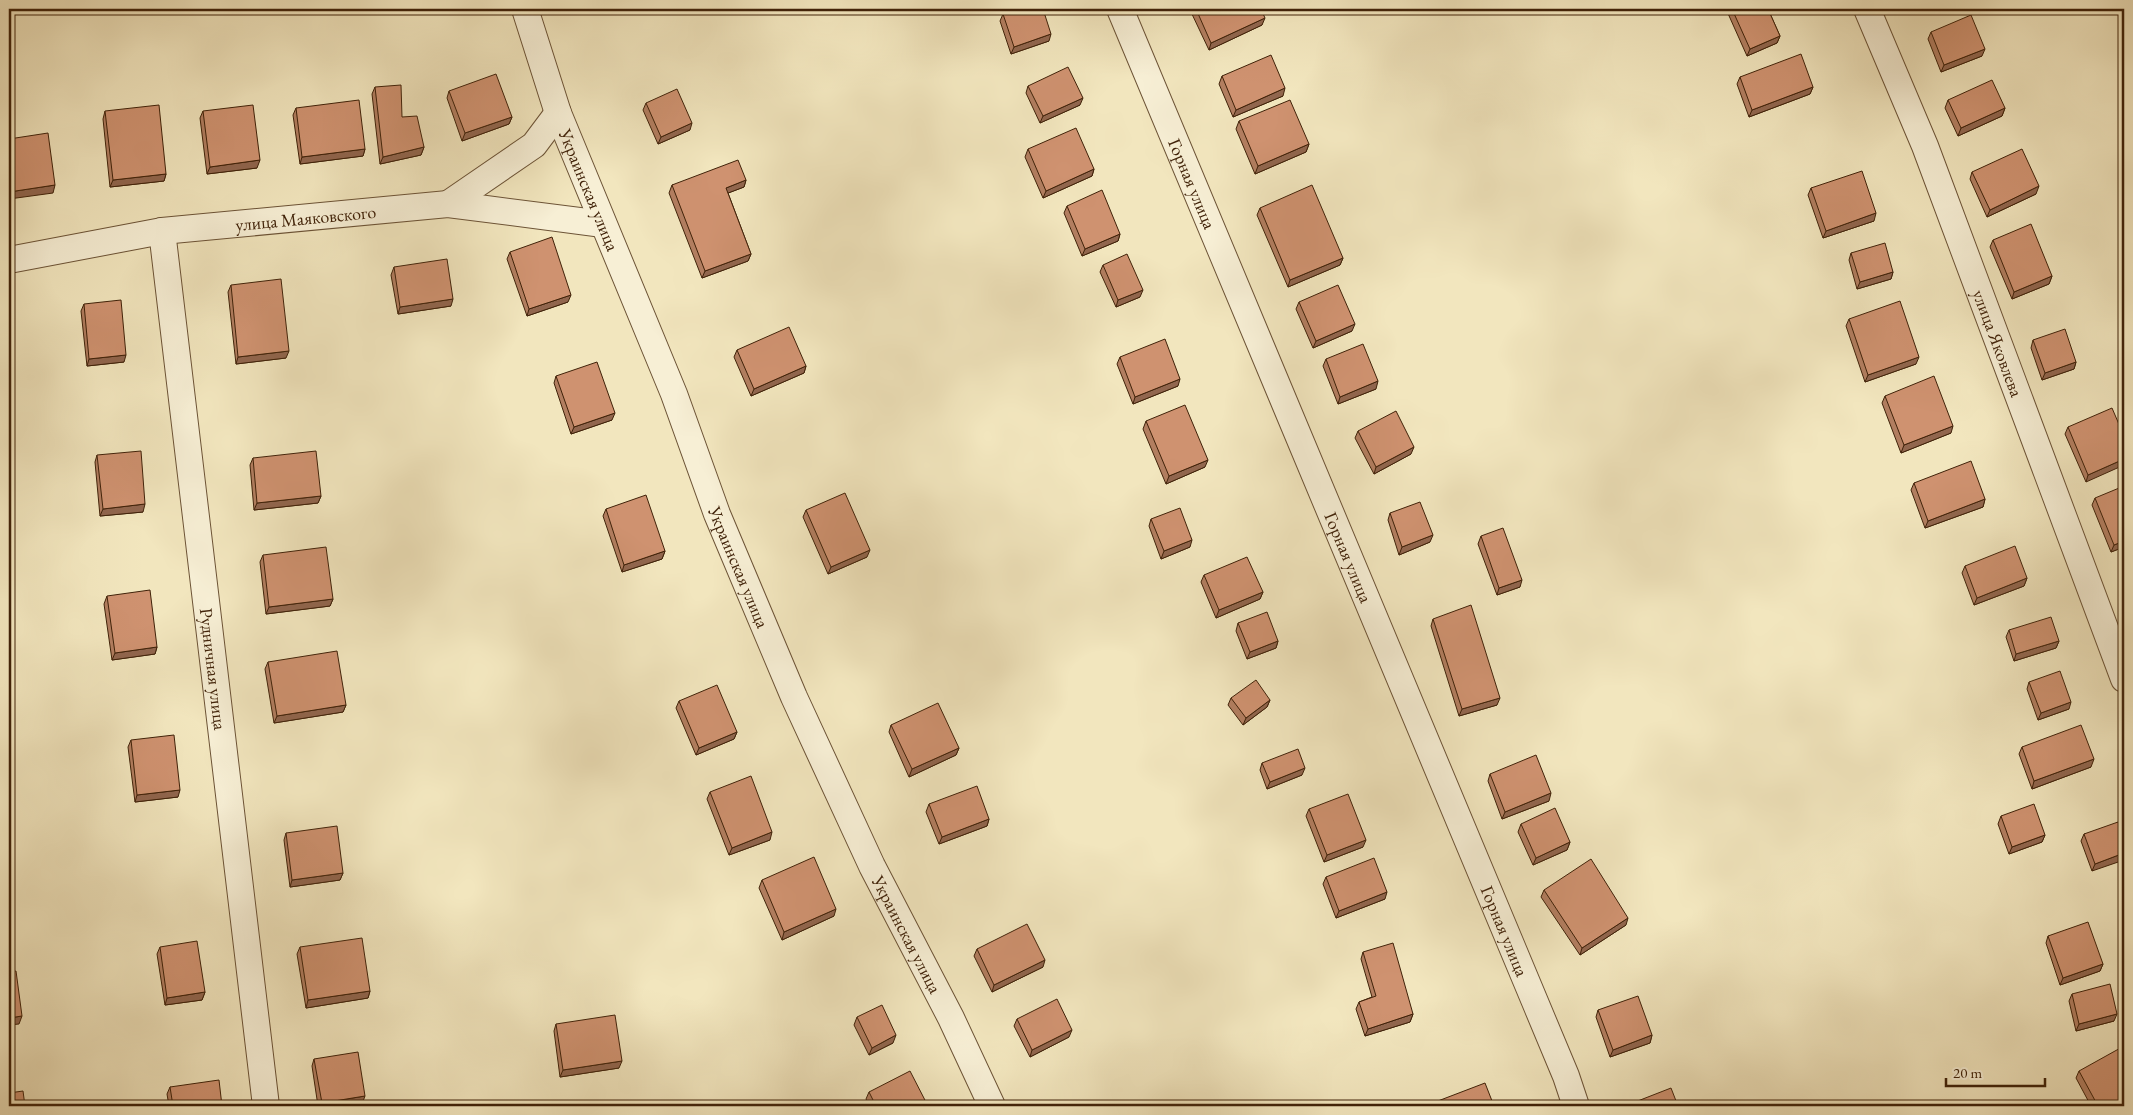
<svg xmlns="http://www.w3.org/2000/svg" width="2133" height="1115" viewBox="0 0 2133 1115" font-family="'EB Garamond',serif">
<rect width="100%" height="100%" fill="#f2e6be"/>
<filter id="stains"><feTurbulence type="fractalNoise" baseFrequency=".004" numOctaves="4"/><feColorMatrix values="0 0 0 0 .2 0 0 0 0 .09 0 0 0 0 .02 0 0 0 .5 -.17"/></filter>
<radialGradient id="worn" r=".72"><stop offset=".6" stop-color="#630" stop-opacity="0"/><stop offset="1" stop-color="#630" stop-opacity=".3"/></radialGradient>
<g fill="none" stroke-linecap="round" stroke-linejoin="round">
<defs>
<g id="minor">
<path id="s1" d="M525,9L558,113L674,394L717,514L794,697L872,866L951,1018L992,1106"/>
<path id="s2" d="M1120,9L1566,1076L1576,1106"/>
<path id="s3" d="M1867,9L1925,146L2124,679"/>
<path d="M448,204L534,145L558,113"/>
<path id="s4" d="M162,231L266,1106"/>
<path id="s5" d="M9,260L162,231L448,204L603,224"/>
</g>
</defs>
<use href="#minor" stroke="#6c5336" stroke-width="28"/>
<use href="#minor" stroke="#f7efd5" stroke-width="26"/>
</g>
<g fill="#b27e60" stroke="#402209">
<path d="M1193,9H1261L1262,25L1209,50L1191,12Z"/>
<path d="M1726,9H1768L1780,36L1777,43L1747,56Z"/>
<path d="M1003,14L1049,41L1011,54L1000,21Z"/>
<path d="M1931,32L1982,56L1941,72L1928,39Z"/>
<path d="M1222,76L1283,96L1233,117L1219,84Z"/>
<path d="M1740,77L1813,87L1810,94L1749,117L1737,84Z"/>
<path d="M1028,86L1080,105L1040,123L1026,93Z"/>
<path d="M375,87L402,117L424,147L421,155L380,164L372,94Z"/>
<path d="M449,91L512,117L509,124L462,141L447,98Z"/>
<path d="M1948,100L2005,108L2002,116L1958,136L1945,108Z"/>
<path d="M646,103L690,130L658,144L643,110Z"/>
<path d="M296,108L365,149L363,156L300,164L293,115Z"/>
<path d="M105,111L166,174L164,181L110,187L103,119Z"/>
<path d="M203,111L257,168L207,174L200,118Z"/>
<path d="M1239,121L1309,144L1306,152L1255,174L1236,129Z"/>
<path d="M1028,149L1094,169L1092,176L1043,198L1025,157Z"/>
<path d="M1972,172L2036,194L1987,217L1970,179Z"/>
<path d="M746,180L744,187L728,193L751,254L748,261L702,278L669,193L672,185Z"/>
<path d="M1811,188L1874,221L1823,238L1808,195Z"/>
<path d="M1067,206L1120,234L1118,241L1082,256L1064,213Z"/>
<path d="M1260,208L1343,258L1340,265L1288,287L1257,215Z"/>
<path d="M1993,240L2052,276L2049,284L2012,299L1990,247Z"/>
<path d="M510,252L568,302L527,316L507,259Z"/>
<path d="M1851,253L1893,272L1891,279L1857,289L1849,260Z"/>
<path d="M1103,265L1140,297L1116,307L1100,272Z"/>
<path d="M394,267L451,306L398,314L391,275Z"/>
<path d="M231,285L286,358L236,364L228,292Z"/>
<path d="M1299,302L1352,331L1313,348L1296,309Z"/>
<path d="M84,304L124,362L87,366L81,311Z"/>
<path d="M1849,319L1916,364L1865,382L1846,326Z"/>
<path d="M2033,340L2076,362L2074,369L2042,380L2031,348Z"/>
<path d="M737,350L806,366L804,373L751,396L734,357Z"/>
<path d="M1120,357L1178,386L1133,404L1117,364Z"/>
<path d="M1326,359L1376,389L1338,404L1323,366Z"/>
<path d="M556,376L612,420L571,434L554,383Z"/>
<path d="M1885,396L1951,433L1901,453L1882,403Z"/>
<path d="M1146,421L1205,467L1166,484L1143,429Z"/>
<path d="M2068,427L2124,436L2086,482L2065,434Z"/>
<path d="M1358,431L1411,454L1374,474L1355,438Z"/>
<path d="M97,455L143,512L100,516L95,462Z"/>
<path d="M253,458L321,496L318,503L254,510L250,465Z"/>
<path d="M1914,483L1985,499L1983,507L1925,528L1911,490Z"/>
<path d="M2095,498L2124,547L2111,552L2092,505Z"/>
<path d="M606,509L665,551L662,559L622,572L603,516Z"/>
<path d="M806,510L867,557L828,574L803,517Z"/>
<path d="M1390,513L1430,542L1399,555L1388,520Z"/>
<path d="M1151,519L1190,547L1161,559L1149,526Z"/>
<path d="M1481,536L1520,587L1497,595L1478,544Z"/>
<path d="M263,555L333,599L330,606L266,614L260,562Z"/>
<path d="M1965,566L2027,578L2024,586L1974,605L1962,573Z"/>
<path d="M1204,575L1263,592L1260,599L1216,618L1201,582Z"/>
<path d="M107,596L157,647L155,654L112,660L104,604Z"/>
<path d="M1433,619L1497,705L1459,716L1431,626Z"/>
<path d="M1238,623L1278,641L1276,648L1247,659L1236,631Z"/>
<path d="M2009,630L2059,641L2056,648L2014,661L2006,637Z"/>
<path d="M268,662L346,705L343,712L274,723L265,669Z"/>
<path d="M2029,682L2069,709L2038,720L2027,689Z"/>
<path d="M1231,698L1270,700L1267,707L1243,725L1228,705Z"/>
<path d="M679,701L737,732L734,739L696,755L676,708Z"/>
<path d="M891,725L959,748L956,755L909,777L889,732Z"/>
<path d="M131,740L178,797L135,802L128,747Z"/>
<path d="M2022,747L2091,767L2032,789L2019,754Z"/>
<path d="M1262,763L1302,775L1267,789L1260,770Z"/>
<path d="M1490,774L1549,801L1502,819L1488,781Z"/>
<path d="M710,792L770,840L729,855L707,799Z"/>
<path d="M929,804L989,819L987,826L939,844L926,812Z"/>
<path d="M1309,809L1363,847L1324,862L1306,816Z"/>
<path d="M2001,816L2045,835L2042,842L2009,854L1998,824Z"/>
<path d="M1521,824L1570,842L1567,850L1533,865L1518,832Z"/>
<path d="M286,833L343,873L340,880L290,887L284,840Z"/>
<path d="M2084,834L2124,840L2092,871L2081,841Z"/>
<path d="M1326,877L1385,899L1336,918L1323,884Z"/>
<path d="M762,880L834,916L782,940L759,888Z"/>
<path d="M1544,890L1626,925L1580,955L1541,897Z"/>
<path d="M2048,936L2103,964L2100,971L2060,985L2046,943Z"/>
<path d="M160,947L205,992L202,1000L165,1005L157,954Z"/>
<path d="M300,947L370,991L368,998L306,1008L297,954Z"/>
<path d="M977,949L1043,967L992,992L974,956Z"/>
<path d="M1363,952L1413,1014L1410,1022L1365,1036L1356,1009L1359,1002L1372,997L1361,959Z"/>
<path d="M2072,994L2114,1021L2076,1031L2069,1001Z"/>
<path d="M1598,1010L1652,1035L1650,1043L1610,1057L1596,1017Z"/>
<path d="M857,1017L893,1043L869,1055L854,1025Z"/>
<path d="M1017,1019L1069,1037L1030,1057L1014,1026Z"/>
<path d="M556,1024L619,1068L560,1077L554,1031Z"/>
<path d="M314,1059L362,1104L345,1106H318L312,1066Z"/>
<path d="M2079,1071L2124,1106H2091L2076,1078Z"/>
<path d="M170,1087L222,1106H169L167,1094Z"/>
<path d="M869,1092L928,1106H869L866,1099Z"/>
</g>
<g fill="#91664e" stroke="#402209">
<path d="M1265,18L1262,25L1209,50L1211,43Z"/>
<path d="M1051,34L1049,41L1011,54L1014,47Z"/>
<path d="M1780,36L1777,43L1747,56L1750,49Z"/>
<path d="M1985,49L1982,56L1941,72L1944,65Z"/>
<path d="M1813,87L1810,94L1749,117L1752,110Z"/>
<path d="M1285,88L1283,96L1233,117L1236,110Z"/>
<path d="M1083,98L1080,105L1040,123L1043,116Z"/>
<path d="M2005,108L2002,116L1958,136L1961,128Z"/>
<path d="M512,117L509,124L462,141L465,133Z"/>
<path d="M692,123L690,130L658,144L661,137Z"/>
<path d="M1309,144L1306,152L1255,174L1258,166Z"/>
<path d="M424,147L421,155L380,164L383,157Z"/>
<path d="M365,149L363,156L300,164L302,157Z"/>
<path d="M260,160L257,168L207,174L210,167Z"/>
<path d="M1094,169L1092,176L1043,198L1046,191Z"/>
<path d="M166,174L164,181L110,187L113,180Z"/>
<path d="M746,180L744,187L723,195L726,188Z"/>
<path d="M55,185L53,193L9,199V192Z"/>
<path d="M2039,186L2036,194L1987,217L1990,210Z"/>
<path d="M1876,213L1874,221L1823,238L1826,231Z"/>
<path d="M1120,234L1118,241L1082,256L1085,249Z"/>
<path d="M751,254L748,261L702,278L705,271Z"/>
<path d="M1343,258L1340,265L1288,287L1290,280Z"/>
<path d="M1893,272L1891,279L1857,289L1860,282Z"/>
<path d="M2052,276L2049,284L2012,299L2014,292Z"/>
<path d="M1143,290L1140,297L1116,307L1118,300Z"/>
<path d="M571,295L568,302L527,316L529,309Z"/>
<path d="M453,299L451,306L398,314L400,307Z"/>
<path d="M1355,324L1352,331L1313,348L1316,341Z"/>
<path d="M289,351L286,358L236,364L238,357Z"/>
<path d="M126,355L124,362L87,366L89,359Z"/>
<path d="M1919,357L1916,364L1865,382L1868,375Z"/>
<path d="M2076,362L2074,369L2042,380L2045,373Z"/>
<path d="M806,366L804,373L751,396L754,389Z"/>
<path d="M1180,379L1178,386L1133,404L1135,397Z"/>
<path d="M1378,381L1376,389L1338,404L1340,397Z"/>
<path d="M615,413L612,420L571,434L574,427Z"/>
<path d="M1953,426L1951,433L1901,453L1904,445Z"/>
<path d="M1414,447L1411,454L1374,474L1376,467Z"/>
<path d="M2124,459V465L2086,482L2088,475Z"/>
<path d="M1208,460L1205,467L1166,484L1169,476Z"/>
<path d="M321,496L318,503L254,510L257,503Z"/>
<path d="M1985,499L1983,507L1925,528L1928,521Z"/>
<path d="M145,504L143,512L100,516L103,509Z"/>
<path d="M1433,535L1430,542L1399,555L1402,547Z"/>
<path d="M1192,540L1190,547L1161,559L1164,551Z"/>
<path d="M2124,541V547L2111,552L2114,545Z"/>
<path d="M870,550L867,557L828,574L831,567Z"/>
<path d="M665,551L662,559L622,572L624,565Z"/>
<path d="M2027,578L2024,586L1974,605L1977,598Z"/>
<path d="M1522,580L1520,587L1497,595L1499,588Z"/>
<path d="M1263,592L1260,599L1216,618L1219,610Z"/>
<path d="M333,599L330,606L266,614L269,607Z"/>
<path d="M1278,641L1276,648L1247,659L1250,652Z"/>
<path d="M2059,641L2056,648L2014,661L2016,654Z"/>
<path d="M157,647L155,654L112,660L115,653Z"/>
<path d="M1500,698L1497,705L1459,716L1462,709Z"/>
<path d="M1270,700L1267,707L1243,725L1246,718Z"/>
<path d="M2071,702L2069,709L2038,720L2041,713Z"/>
<path d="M346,705L343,712L274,723L277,716Z"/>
<path d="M737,732L734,739L696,755L699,748Z"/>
<path d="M959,748L956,755L909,777L912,769Z"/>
<path d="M2094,759L2091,767L2032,789L2034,781Z"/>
<path d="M1305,768L1302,775L1267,789L1270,782Z"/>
<path d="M180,790L178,797L135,802L137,795Z"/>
<path d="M1551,793L1549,801L1502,819L1505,812Z"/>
<path d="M989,819L987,826L939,844L942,837Z"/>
<path d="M772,832L770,840L729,855L732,848Z"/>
<path d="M2045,835L2042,842L2009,854L2012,847Z"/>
<path d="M1366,840L1363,847L1324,862L1327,855Z"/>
<path d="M1570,842L1567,850L1533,865L1536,858Z"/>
<path d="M2124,853V860L2092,871L2095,864Z"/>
<path d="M343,873L340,880L290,887L292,880Z"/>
<path d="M1387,892L1385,899L1336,918L1339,911Z"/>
<path d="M836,909L834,916L782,940L784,932Z"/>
<path d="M1628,918L1626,925L1580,955L1582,948Z"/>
<path d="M1045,960L1043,967L992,992L994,985Z"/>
<path d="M2103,964L2100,971L2060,985L2063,978Z"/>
<path d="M370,991L368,998L306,1008L308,1000Z"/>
<path d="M205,992L202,1000L165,1005L167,998Z"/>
<path d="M1413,1014L1410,1022L1365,1036L1368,1029Z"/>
<path d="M2117,1014L2114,1021L2076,1031L2079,1024Z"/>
<path d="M22,1016L19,1024L9,1025V1018Z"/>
<path d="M1072,1030L1069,1037L1030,1057L1032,1050Z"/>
<path d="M896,1035L893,1043L869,1055L872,1048Z"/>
<path d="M1652,1035L1650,1043L1610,1057L1613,1050Z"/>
<path d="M622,1061L619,1068L560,1077L563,1070Z"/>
<path d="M365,1096L362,1104L345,1106H320L322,1103Z"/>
</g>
<g fill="#cf9270" stroke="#402209">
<path d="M1019,9H1043L1051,34L1014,47L1003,14Z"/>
<path d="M1196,9H1261L1265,18L1211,43Z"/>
<path d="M1732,9H1768L1780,36L1750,49Z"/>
<path d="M1971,15L1985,49L1944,65L1931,32Z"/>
<path d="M1801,54L1813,87L1752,110L1740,77Z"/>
<path d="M1271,55L1285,88L1236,110L1222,76Z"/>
<path d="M1068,67L1083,98L1043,116L1028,86Z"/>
<path d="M496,74L512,117L465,133L449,91Z"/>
<path d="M1992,80L2005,108L1961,128L1948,100Z"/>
<path d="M401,85L402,117L417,116L424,147L383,157L375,87Z"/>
<path d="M677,89L692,123L661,137L646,103Z"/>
<path d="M359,100L365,149L302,157L296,108Z"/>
<path d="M1290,100L1309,144L1258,166L1239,121Z"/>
<path d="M159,105L166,174L113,180L105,111Z"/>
<path d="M253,105L260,160L210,167L203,111Z"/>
<path d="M1076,128L1094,169L1046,191L1028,149Z"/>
<path d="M48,133L55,185L9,192V139Z"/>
<path d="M2022,149L2039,186L1990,210L1972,172Z"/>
<path d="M738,160L746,180L726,188L751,254L705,271L672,185Z"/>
<path d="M1862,171L1876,213L1826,231L1811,188Z"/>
<path d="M1312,185L1343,258L1290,280L1260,208Z"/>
<path d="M1102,190L1120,234L1085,249L1067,206Z"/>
<path d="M2031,224L2052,276L2014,292L1993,240Z"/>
<path d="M552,237L571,295L529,309L510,252Z"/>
<path d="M1885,243L1893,272L1860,282L1851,253Z"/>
<path d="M1127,254L1143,290L1118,300L1103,265Z"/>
<path d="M447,259L453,299L400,307L394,267Z"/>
<path d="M281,279L289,351L238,357L231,285Z"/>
<path d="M1338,285L1355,324L1316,341L1299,302Z"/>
<path d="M121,300L126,355L89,359L84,304Z"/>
<path d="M1900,301L1919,357L1868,375L1849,319Z"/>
<path d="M789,327L806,366L754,389L737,350Z"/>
<path d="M2065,329L2076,362L2045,373L2033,340Z"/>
<path d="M1165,339L1180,379L1135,397L1120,357Z"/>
<path d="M1363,344L1378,381L1340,397L1326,359Z"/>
<path d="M597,362L615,413L574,427L556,376Z"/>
<path d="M1934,376L1953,426L1904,445L1885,396Z"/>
<path d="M1185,405L1208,460L1169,476L1146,421Z"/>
<path d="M2112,408L2124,436V459L2088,475L2068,427Z"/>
<path d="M1396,411L1414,447L1376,467L1358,431Z"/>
<path d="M141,451L145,504L103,509L97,455Z"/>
<path d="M316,451L321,496L257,503L253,458Z"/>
<path d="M1971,461L1985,499L1928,521L1914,483Z"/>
<path d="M2124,486V541L2114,545L2095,498Z"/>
<path d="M845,493L870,550L831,567L806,510Z"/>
<path d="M646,495L665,551L624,565L606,509Z"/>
<path d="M1420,502L1433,535L1402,547L1390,513Z"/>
<path d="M1180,508L1192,540L1164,551L1151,519Z"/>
<path d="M1503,528L1522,580L1499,588L1481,536Z"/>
<path d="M2015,546L2027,578L1977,598L1965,566Z"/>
<path d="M326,547L333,599L269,607L263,555Z"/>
<path d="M1247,557L1263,592L1219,610L1204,575Z"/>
<path d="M150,590L157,647L115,653L107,596Z"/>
<path d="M1471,605L1500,698L1462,709L1433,619Z"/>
<path d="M1267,612L1278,641L1250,652L1238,623Z"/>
<path d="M2051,617L2059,641L2016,654L2009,630Z"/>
<path d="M337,651L346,705L277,716L268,662Z"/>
<path d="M2060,671L2071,702L2041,713L2029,682Z"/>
<path d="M1256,680L1270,700L1246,718L1231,698Z"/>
<path d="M717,685L737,732L699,748L679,701Z"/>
<path d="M938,703L959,748L912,769L891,725Z"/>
<path d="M2081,725L2094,759L2034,781L2022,747Z"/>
<path d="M174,735L180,790L137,795L131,740Z"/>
<path d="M1298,749L1305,768L1270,782L1262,763Z"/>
<path d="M1536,755L1551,793L1505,812L1490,774Z"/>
<path d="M751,776L772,832L732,848L710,792Z"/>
<path d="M977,786L989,819L942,837L929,804Z"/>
<path d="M1348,794L1366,840L1327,855L1309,809Z"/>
<path d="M2034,804L2045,835L2012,847L2001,816Z"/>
<path d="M1555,808L1570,842L1536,858L1521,824Z"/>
<path d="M2118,822L2124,840V853L2095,864L2084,834Z"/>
<path d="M337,826L343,873L292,880L286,833Z"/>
<path d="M814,857L836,909L784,932L762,880Z"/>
<path d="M1374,858L1387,892L1339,911L1326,877Z"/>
<path d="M1591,859L1628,918L1582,948L1544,890Z"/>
<path d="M2088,922L2103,964L2063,978L2048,936Z"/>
<path d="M1027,924L1045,960L994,985L977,949Z"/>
<path d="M362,938L370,991L308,1000L300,947Z"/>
<path d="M197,941L205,992L167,998L160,947Z"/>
<path d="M1393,943L1413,1014L1368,1029L1359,1002L1376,996L1363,952Z"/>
<path d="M16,971L22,1016L9,1018V972Z"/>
<path d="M2110,984L2117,1014L2079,1024L2072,994Z"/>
<path d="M1638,996L1652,1035L1613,1050L1598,1010Z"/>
<path d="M1057,999L1072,1030L1032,1050L1017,1019Z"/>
<path d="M882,1005L896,1035L872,1048L857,1017Z"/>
<path d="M615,1015L622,1061L563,1070L556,1024Z"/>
<path d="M2124,1046V1106H2098L2079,1071Z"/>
<path d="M358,1052L365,1096L322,1103L314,1059Z"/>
<path d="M910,1071L928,1106H876L869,1092Z"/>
<path d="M219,1080L222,1106H173L170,1087Z"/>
<path d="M1485,1083L1494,1106H1431L1430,1104Z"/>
<path d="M1671,1088L1678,1106H1630V1104Z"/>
<path d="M23,1091L25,1106H9V1093Z"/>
</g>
<g text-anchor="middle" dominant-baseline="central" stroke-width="5" stroke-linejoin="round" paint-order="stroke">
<g font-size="18" fill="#402209" stroke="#f7efd5">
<text stroke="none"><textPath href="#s2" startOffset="189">Горная улица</textPath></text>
<text stroke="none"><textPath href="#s1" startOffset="192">Украинская улица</textPath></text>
<text stroke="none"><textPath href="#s5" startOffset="300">улица Маяковского</textPath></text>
<text stroke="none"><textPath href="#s3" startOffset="359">улица Яковлева</textPath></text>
<text stroke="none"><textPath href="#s2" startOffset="594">Горная улица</textPath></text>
<text stroke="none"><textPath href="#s1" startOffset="598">Украинская улица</textPath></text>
<text stroke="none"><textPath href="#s4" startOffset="441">Рудничная улица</textPath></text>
<text stroke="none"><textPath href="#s2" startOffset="999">Горная улица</textPath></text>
<text stroke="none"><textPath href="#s1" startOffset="1002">Украинская улица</textPath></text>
</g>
</g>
<rect width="2133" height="1115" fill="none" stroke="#f2e6be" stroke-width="30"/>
<rect x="10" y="10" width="2113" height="1095" fill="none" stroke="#402209" stroke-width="2.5"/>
<rect x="15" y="15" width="2103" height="1085" fill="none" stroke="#402209"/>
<path d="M1946 1078v8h99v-8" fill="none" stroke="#402209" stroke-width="2.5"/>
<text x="1953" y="1078" font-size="15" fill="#402209" stroke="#f7efd5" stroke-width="4" paint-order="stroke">20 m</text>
<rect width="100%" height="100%" filter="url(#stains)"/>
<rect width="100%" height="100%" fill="url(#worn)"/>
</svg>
